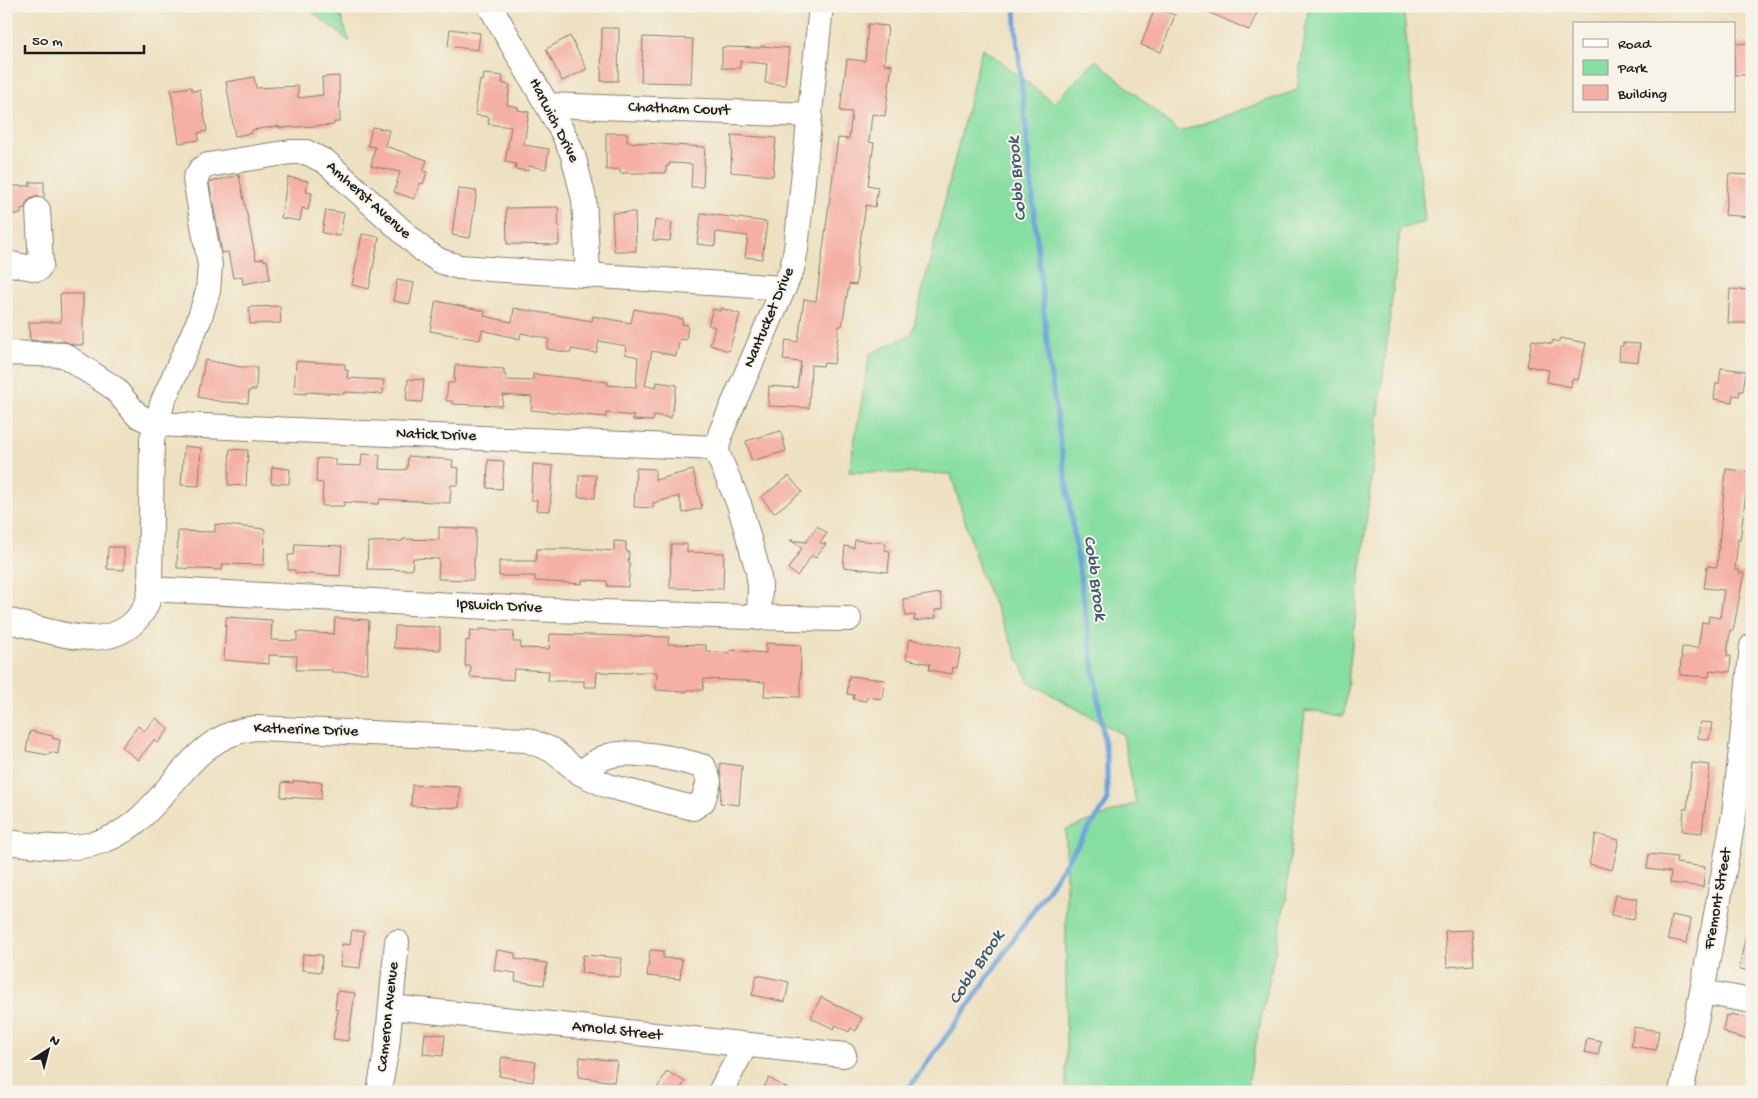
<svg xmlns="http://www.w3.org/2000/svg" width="1758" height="1098" viewBox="0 0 1758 1098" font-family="'Gochi Hand',sans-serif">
<rect width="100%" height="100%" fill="#f7f3e8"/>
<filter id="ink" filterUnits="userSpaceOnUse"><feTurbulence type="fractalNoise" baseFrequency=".02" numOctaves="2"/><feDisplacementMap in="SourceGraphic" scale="10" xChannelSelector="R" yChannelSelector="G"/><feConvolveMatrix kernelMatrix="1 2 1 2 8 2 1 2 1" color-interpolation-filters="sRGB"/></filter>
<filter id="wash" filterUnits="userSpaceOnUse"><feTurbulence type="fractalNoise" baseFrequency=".0096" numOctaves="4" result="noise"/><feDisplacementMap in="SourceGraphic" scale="20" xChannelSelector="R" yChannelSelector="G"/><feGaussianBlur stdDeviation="1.12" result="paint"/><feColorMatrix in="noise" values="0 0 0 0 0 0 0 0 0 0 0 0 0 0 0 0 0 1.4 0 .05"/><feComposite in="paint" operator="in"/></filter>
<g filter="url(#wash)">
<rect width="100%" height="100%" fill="#eee1c1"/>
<g fill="#87dea2" stroke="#527d5f">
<path d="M305,6H337L350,42Z"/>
<path d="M1309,6H1403L1425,222L1400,229L1344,715L1305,711L1286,899L1246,1092H1066V830L1136,803L1123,735L1029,682L981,575L951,474L849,472L870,354L912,334L982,48L1054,103L1096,60L1179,132L1297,90Z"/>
</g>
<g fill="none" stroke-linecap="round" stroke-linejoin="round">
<path stroke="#6ca3da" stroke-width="5" d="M906,1092L969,1005L1107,802V760L1049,363L1016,27L1015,6"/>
</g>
<g id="blocks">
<g fill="#f5afa4">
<path d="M1194,6H1260L1249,30Z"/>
<path d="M1155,8L1175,15L1161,52L1141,45Z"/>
<path d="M868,24L888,26L884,64L892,65L885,116L872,114L869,142L874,143L868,185L878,187L875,207L866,205L856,267H858L856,285L849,284L842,326H839L834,364L824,363L823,366L811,365L809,408L768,406L769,386L797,388L801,362L783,360L786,340L798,342L804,299L816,301L838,138L849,139L852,112L840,111L847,59L865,61Z"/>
<path d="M602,28H619L618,81H601Z"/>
<path d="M450,29L480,33L478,50L448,46Z"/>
<path d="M570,36L587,69L562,81L546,49Z"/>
<path d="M643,37L693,39L691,83L641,82Z"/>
<path d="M1752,43V75H1734V44Z"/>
<path d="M761,46L789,48L785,85L765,83L767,64L740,61V68H722V47L761,48Z"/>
<path d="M484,74L503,76L502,83L510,85L507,105L518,107V110L529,112L524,145L549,149L546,169L529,166L528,171L515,169L516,164L505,162L511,127L488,124L489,117L475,115L480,80L483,81Z"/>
<path d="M339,76L340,122H334V125L279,128V126L252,130V133L235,136L226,82L254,77L256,88L298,86V98L323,95L322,77Z"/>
<path d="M191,87L192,91L200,90L207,131L198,133L199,140L179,143L171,90Z"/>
<path d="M372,127L389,130L385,146L427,160L423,171L427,172L423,184L420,183L414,199L394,192L400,172L371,166L375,147L368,146Z"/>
<path d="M606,133H627V142L705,147L703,187H691L692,164L669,163V166H666V173H620V169L606,170Z"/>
<path d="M732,135L776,138L773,176L731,172Z"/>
<path d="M1729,174L1752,175V217L1725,215Z"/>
<path d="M239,175L256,260L264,258V261L267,260L270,279L243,284L242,276L233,278L228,252L222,253L209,182Z"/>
<path d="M288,177L308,181L306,192L312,193L308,210L302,208L300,221L281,218Z"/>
<path d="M30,182H44V198L37,196L30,199L26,203L25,208L21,209V214H6V186H30Z"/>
<path d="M458,189L477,191L470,238L452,235Z"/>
<path d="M558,207L559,245L507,244L506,208Z"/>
<path d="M326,210L344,213L340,236L322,233Z"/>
<path d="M635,212L636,251H614L612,213Z"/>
<path d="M701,213L767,222L762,259L745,257L748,236L716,232L715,246L697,244Z"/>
<path d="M655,220L672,223L670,241L653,240Z"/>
<path d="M362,234L379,237L369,289L352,285Z"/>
<path d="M397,280L414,283L410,304L393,301Z"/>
<path d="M1730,289L1751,290L1750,323H1728Z"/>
<path d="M60,294H83V345H74L64,341L30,340L29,322H61Z"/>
<path d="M436,301L485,311L484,316L512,322L514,308L592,321L593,316L631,323L634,309L683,319L682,324L688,325L686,340L680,339L676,356L652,351L645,386L656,387L657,382L677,385L671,418L654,415L653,421L633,420L634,416L606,413V417L531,410L532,397L503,395L502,406L452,404V401H446L448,383H454L455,365L504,369V375H506V380L533,381V374L608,382L607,385L636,387L638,357L625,354L626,346L599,341L596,353L571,349V353L547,349L549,339L521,333L520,339L482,330L480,340L430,331Z"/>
<path d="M280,306L281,323L250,324L249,307Z"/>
<path d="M721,308L740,314L729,351L710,345L715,327L708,325L713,309L720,311Z"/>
<path d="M1560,338L1586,343L1578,380L1572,379L1571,387L1547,382L1549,370L1527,366L1532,340L1552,344L1553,340L1559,342Z"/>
<path d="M1623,343L1640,344L1638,362L1619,360L1620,346H1623Z"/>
<path d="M205,360L241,367H257L256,390H249L248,403L223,402L198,397Z"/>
<path d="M296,361L345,364V370H348L347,378L384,380L383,394L344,392V394L306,392V394L294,393Z"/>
<path d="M1721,368L1746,371L1743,391H1740L1739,396L1733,395L1732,402L1714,399L1716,383L1719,384Z"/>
<path d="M408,379L424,380L422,402L406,401Z"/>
<path d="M781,431L786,451L752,461L746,441Z"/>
<path d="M184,446L201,448L199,486L181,485Z"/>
<path d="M230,449L248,450L246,486L228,485Z"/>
<path d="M362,454L380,455L379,469L401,470L407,469L408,456L453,460L452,467L459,468L458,485H451L450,503L380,499L379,504L344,502V506H322L323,483L316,482L317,458L335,459V465L361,466Z"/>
<path d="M488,460L504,461L502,489L487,488Z"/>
<path d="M533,464L553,466L550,511L536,510L537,500H531Z"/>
<path d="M272,467L290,469L289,484L271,483Z"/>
<path d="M636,468L655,469V480L693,470L702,508L683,513L679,496L653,503V508L634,507Z"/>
<path d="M1726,469L1752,472L1751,493H1746L1740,540L1738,539L1735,570H1739V573H1744L1733,631L1730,630L1727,656H1731L1730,672L1710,670L1709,677L1680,675L1682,647L1698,648L1702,622L1708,623L1709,616L1720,618L1724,590L1704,588L1707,566L1717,567Z"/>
<path d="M579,475H596L595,498L578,497Z"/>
<path d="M789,476L802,492L774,513L761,497Z"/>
<path d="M215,524L265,529L264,565L223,564L222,570L177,568L178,531L215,532Z"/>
<path d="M817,526L827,533L820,543L826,544L815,558L812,555L797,576L788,569L802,548L790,540L806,542Z"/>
<path d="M439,527L476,529L473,580L438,579L439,559L413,558L412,570L367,569L368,542L403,541V539L439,540Z"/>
<path d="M855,540L885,543V550L890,551L888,572L843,567L845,546L854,548Z"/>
<path d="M614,541L626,542V551L629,552L628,563H630L628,587L607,586V581L582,580V584L535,581V576H499V561H536L537,549H589L614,551Z"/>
<path d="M295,544L342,546L340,576L295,573V570H288V555H294Z"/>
<path d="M671,544H687V552L724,553L723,589L670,588Z"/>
<path d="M108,547H124V570L107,569Z"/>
<path d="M940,593L943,609L935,610L936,618L914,621L915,615L906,616L903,599Z"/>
<path d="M226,617L272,620L271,640L297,641V632L334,634L335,618L369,620L367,673L332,672V670H296L297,656L269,655V664L224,660Z"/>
<path d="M395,626L440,627V650L394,648Z"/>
<path d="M479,629L514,631L513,642H521L520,648L549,649L550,634L669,637L668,644L706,645V651L730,653V650L766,653V643L801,645L800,697L764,696L765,682L704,679L703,690H687V692L656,690L657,672H631V673L597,672L596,687H584V681H548L549,671L514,669L513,680L470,677L471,666H465L466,640L469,641L470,630L479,631Z"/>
<path d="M910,639L961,649L957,668L953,667L952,674L929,670L930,664L906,659Z"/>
<path d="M849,676L885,680L882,699L867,697L866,701L853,699L854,695L847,694Z"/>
<path d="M156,718L169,729L158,743L154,740L138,760L122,747L138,726L144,731Z"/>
<path d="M1700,722L1712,723L1709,740L1698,738Z"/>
<path d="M30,731L53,736L52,738L60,740L58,754L50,752L49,755L26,751Z"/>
<path d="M720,763L742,766L739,805L720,803L722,784L720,770Z"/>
<path d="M1692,763L1710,765L1702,833L1682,831L1684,809H1687Z"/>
<path d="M293,781L322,782L321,799L281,797L282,782L293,783Z"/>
<path d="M412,785L460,787L459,808L411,806Z"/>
<path d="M1596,834L1619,840L1612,870L1589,864Z"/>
<path d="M1649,854L1677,857L1676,863L1705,867L1703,887L1670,883L1671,872L1647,869Z"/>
<path d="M1615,895L1637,899L1634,919L1611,915Z"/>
<path d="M1671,915L1691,919L1687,943L1668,939Z"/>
<path d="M352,930L364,932L360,968L340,966L342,944L350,945Z"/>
<path d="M1472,930L1474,965L1447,967L1445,931Z"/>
<path d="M1746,934L1752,935V971L1739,969Z"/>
<path d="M497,950L515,953V959L547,963L544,985L515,981L516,973L494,970Z"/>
<path d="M650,950L663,951V958L682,959L680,979L647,976Z"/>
<path d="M303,954L322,955L321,972L302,970Z"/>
<path d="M583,955L622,958L620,977L581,973Z"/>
<path d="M757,975L789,982L785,1002L752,995Z"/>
<path d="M337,991L355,993L348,1041L333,1039L338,1010L335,1009Z"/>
<path d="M821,997L862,1018L856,1031L851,1028L849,1032L836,1025L834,1029L811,1018Z"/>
<path d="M1731,1014L1750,1019L1746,1039L1727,1034V1032L1723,1031L1726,1015L1730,1016Z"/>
<path d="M1634,1027L1659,1031L1656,1050L1631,1046Z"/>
<path d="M425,1033L445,1035L443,1056L423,1054Z"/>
<path d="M1587,1038L1601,1041L1598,1055L1584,1052Z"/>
<path d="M502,1057L536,1062L533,1082L499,1076Z"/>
<path d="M580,1057L617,1061L614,1082L578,1077Z"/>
<path d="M667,1071L685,1082L678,1092H655Z"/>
<path d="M769,1078L793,1092H761Z"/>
</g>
</g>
</g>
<g filter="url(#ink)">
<use href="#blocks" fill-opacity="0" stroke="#857e6e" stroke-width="1"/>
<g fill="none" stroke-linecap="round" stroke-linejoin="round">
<defs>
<g id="minor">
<path d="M490,6L562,131L573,155L584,199L588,275"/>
<path d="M548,105L810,115"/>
<path d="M6,263L38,269L41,264L38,210"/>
<path d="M6,353L64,355L114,388L137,415L155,424L717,448"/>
<path d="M150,589C383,601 616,616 849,619"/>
<path d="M759,618L760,586L758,571L739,504L718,455L717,448L721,432L792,269L796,249L821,6"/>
<path d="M6,620C45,629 105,655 136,620C145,610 149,602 150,589L152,439L163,401L199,320L208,291L210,265L195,179L201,169L208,165L291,152H306L326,162L423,250L440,261L459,267L784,288"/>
<path d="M6,842C35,845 65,851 93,844C168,825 178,736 256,728L527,740L552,750L580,773L608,786L693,808L703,801L709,781L704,767C679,759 628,747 603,758C595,762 587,768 580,773"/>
<path d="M1702,992L1752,1001"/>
<path d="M391,1007L844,1055"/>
<path d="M379,1092L387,1047L397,942"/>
<path d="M720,1092L745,1046"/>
<path d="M1681,1092L1702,992L1734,815L1752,646"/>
</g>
</defs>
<use href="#minor" stroke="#857e6e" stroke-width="26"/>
<use href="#minor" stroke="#fff" stroke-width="24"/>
</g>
</g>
<g text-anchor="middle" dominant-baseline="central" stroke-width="4" stroke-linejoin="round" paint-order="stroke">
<g font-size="16" fill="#1c1c1c" stroke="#f7f3e8">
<text transform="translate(679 110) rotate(2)">Chatham Court</text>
<text transform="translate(553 121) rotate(63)">Harwich Drive</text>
<text transform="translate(368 201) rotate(42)">Amherst Avenue</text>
<text transform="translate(770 318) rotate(-67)">Nantucket Drive</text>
<text transform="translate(436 436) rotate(2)">Natick Drive</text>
<text transform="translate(499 607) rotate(3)">Ipswich Drive</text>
<text transform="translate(306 731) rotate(2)">Katherine Drive</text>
<text transform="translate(1719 899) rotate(-80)">Fremont Street</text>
<text transform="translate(389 1017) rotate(-84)">Cameron Avenue</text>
<text transform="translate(617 1032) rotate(6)">Arnold Street</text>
</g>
<g font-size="18" font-style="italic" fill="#405971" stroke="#f7f3e8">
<text transform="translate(1018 179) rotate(-95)">Cobb Brook</text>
<text transform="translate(1094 578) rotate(82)">Cobb Brook</text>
<text transform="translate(977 968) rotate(-56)">Cobb Brook</text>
</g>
</g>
<rect width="1758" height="1098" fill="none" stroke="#f7f3e8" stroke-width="25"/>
<rect x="1573" y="22" width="162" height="90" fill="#f7f3e8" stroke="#9f9d96"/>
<rect x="1583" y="39" width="25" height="8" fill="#ffffff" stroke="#9f9d96"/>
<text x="1618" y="48" font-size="15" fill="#1c1c1c">Road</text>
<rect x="1583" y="60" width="25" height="15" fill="#87dea2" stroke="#9f9d96"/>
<text x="1618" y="72" font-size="15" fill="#1c1c1c">Park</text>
<rect x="1583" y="85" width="25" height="15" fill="#f5afa4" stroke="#9f9d96"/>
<text x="1618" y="98" font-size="15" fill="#1c1c1c">Building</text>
<g transform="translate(48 1050) rotate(36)" stroke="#f7f3e8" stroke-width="4" paint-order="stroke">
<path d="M0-4L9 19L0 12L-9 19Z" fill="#1c1c1c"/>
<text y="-8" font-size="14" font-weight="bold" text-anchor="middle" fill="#1c1c1c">N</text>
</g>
<path d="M25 45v8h119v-8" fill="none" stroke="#1c1c1c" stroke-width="2.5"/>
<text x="32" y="45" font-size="15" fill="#1c1c1c" stroke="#f7f3e8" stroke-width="4" paint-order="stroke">50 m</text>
</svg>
